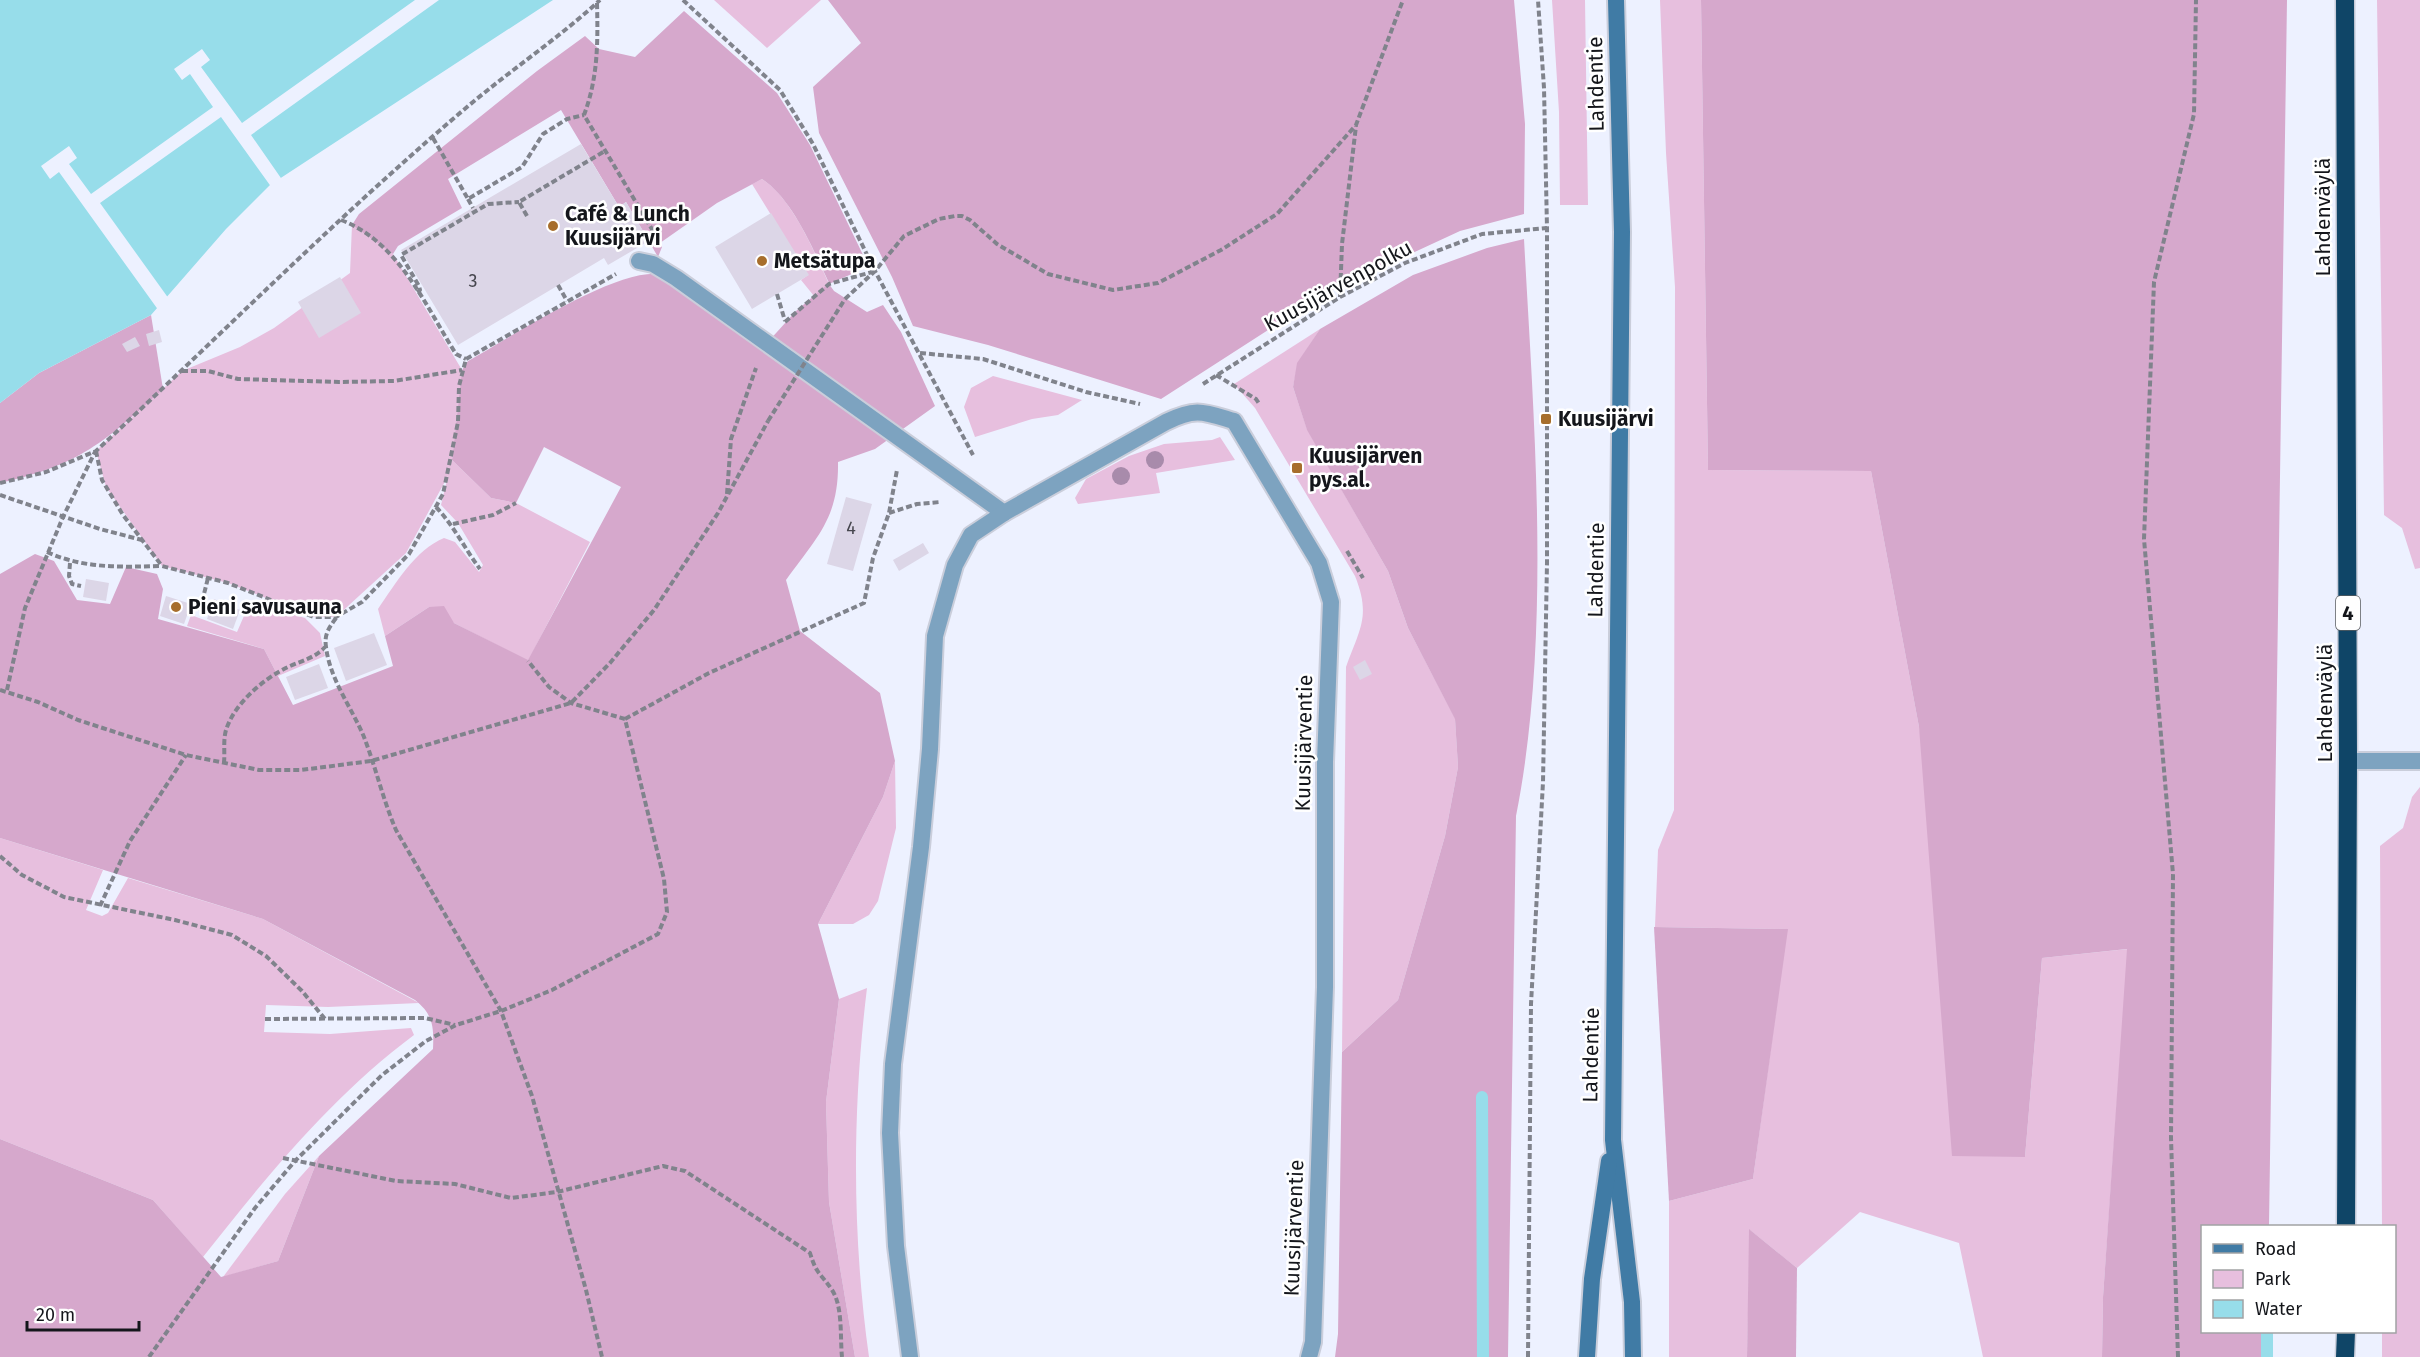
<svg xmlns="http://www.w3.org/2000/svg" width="2420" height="1357" viewBox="0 0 2420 1357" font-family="'Fira Sans',sans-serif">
<rect width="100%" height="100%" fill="#edf1ff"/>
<g fill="#e7bfde">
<path d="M714,0H821L767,48Z"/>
<path d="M1552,0H1585L1588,205H1560L1559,112Z"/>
<path d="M1660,0H1701L1708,470L1871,471L1919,727L2025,1157L2042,958L2128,949L2103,1297L2102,1357H1983L1959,1243L1860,1212L1797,1268L1750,1230L1747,1357H1669V1201L1753,1179L1787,929L1655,927L1658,850L1674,810L1675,287L1666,153Z"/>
<path d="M2377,0H2420V568L2415,569L2402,528L2384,515Z"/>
<path d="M762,179C792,198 814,251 829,284L814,296L801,280L808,275L752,184Z"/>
<path d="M352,225L393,254L462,370L452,460L491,498L516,503L590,542L528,661L454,623L429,607L385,636L378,609C396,583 415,550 444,538L455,542L479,572L483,565L458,523L441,505L448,476L406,553L336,617H314L228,583L162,566L106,487L96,451L182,371L240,347L274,328L350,273Z"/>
<path d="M1320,329L1298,363L1293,387L1307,429L1388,571L1408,628L1455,718L1458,767L1445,836L1398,1000L1342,1052L1346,667C1360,628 1371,616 1355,576L1255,408L1234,384Z"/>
<path d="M993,376L1082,400L1058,415L1032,419L975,437L964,407L971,388Z"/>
<path d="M1220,437L1235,460L1156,473L1160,493L1078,504L1075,498L1086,479L1129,456L1164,444L1212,440Z"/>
<path d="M250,602L305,618L320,633L325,656L278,676L264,649L187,626L191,615L237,632Z"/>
<path d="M895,761L896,828L878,901L869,915L853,924H818L883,797Z"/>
<path d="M2420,787V1357H2382V1332H2394V1226H2382L2380,846L2403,828L2412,797Z"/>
<path d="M0,838L103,870L86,910L102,916L108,913L128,878L263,919L419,1003L328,1007L266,1005L264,1032L330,1034L411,1028L414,1035C331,1097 267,1176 203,1257L153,1200L0,1139Z"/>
<path d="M867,988C852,1110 852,1236 869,1357H855L829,1202L826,1102L839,999Z"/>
<path d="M319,1156L278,1261L223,1277L285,1194Z"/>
</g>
<g fill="#d6a8cc">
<path d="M828,0H1514L1525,124L1524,214L1460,231L1324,294L1161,399L988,345L913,326L892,277L819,133L813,87L861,43Z"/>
<path d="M1701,0H2287L2269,1226H2202V1332H2267V1357H2102L2103,1297L2127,949L2042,958L2025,1157L1952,1156L1919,727L1871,471L1708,470Z"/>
<path d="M684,11L777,93L810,145L864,257L854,273L829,284L834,291L867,312L883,305L901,332L935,406L875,449L838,462C839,518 817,537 786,580L800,631L880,693L895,761L883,797L818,924L839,999L826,1102L829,1202L855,1357H0V1139L153,1200L221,1277L278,1261L319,1156L433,1049C434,1027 433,1014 415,1000L263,919L0,838V574L35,554L54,561L77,600L110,604L126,567L157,574L163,589L158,619L264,649L293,705L393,666L385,636L429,607L444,606L454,623L528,660L621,487L544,447L516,503L491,498L452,460L462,370L468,361C511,337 614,269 659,274L767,343L796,311L829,283C814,251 792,198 762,179L717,203L660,243L662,247L658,257L626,202L619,207L561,110L448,179L462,208L398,246L393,254L352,225L359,214L537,71L585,36L599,49L635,57Z"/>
<path d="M1524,239C1534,425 1552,634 1516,816L1508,1357H1335L1338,1334L1342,1052L1398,1000L1445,836L1458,767L1455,719L1408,628L1388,571L1307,430L1293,387L1297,363L1320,329L1413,275L1487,248Z"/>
<path d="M151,315L163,389C105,442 79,465 0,483V403L39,373Z"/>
<path d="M1654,927L1788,929L1753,1179L1669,1201Z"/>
<path d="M1749,1229L1797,1268L1796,1357H1747Z"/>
</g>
<path fill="#97ddea" d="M0,0H553L270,185L226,229L151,315L39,373L0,403Z"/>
<path fill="#edf1ff" d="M415,0H439L251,135L283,181L272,188L221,117L100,203L169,299L159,311L59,172L50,179L41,166L69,146L77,158L69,164L91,194L213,107L190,74L182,80L174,69L202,49L210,60L201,67L242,123Z"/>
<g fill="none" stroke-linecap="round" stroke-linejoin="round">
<g stroke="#97ddea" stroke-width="12">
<path d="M1482,1097L1483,1357"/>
<path d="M2267,1357V1332"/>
</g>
</g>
<g fill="#dcd6e7">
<path d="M581,144L619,207L626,202L649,241L608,265L604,258L458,345L401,250Z"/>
<path d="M771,213L809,275L752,309L715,247Z"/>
<path d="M340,277L361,313L319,338L298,302Z"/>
<path d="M159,330L162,342L149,346L146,334Z"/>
<path d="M135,337L140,346L127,352L122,344Z"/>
<path d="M846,497L872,504L853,571L827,564Z"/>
<path d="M923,543L929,553L899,571L893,560Z"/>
<path d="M86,579L109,583L106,601L83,597Z"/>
<path d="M166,596L191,604L184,624L160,616Z"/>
<path d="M214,599L240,610L233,629L207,619Z"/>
<path d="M374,633L387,665L346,681L334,648Z"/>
<path d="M1365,660L1372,674L1360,680L1353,667Z"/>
<path d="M319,664L328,688L295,700L286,677Z"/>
</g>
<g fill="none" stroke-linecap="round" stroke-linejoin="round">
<defs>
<g id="service">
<path d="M639,261L653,264L676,278L1004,513"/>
<path d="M2348,761H2420"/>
<path d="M910,1357L896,1246L890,1133L893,1064L921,847L930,749L935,636L955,565L971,535L1004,513L1166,422C1196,407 1204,412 1234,421L1319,563L1331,602L1325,762V987L1313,1342L1309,1357"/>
</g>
<g id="secondary">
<path d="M1616,0L1622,232L1613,1140L1632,1302L1633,1357"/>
<path d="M1587,1357L1592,1279L1609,1161"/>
</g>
<g id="motorway">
<path d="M2345,0L2348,761L2346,1226"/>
<path d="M2345,1357L2346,1332"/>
</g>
</defs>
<use href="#service" stroke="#cacedb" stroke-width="20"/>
<use href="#secondary" stroke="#cacedb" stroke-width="20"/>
<use href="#motorway" stroke="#cacedb" stroke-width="21"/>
<g stroke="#80838c" stroke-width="4" stroke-dasharray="6 3" stroke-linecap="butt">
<path d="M683,0L780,90L813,144L875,271L973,455"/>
<path d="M597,3C598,42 598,78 584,115L656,236"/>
<path d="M433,138L468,199L522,167L543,134L567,119L584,115"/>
<path d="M468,199L473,208"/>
<path d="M527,216L519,202L605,151"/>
<path d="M341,220C399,242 425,305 456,354L466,359"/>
<path d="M558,285L567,301"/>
<path d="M417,292L420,290L419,286L401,255L488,204L519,202"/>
<path d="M777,294L785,321"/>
<path d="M1340,297L1342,244L1356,126"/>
<path d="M845,299L875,271L904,236L939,219L955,216H962L970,220L997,244L1048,274L1113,290L1158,283L1221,250L1277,214L1356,125L1403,0"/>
<path d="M785,322L829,284L872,272"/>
<path d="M920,353L983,359L1086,392L1140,404"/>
<path d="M182,371H208L238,379L339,382L394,381L462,370"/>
<path d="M1216,375L1256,399L1260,405"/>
<path d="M1203,384L1340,297L1405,263L1482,234L1547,228"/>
<path d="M96,451L102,480L123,515L162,566L228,583L314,617H336L362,602L409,554L443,494L458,422L459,386L466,359L616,274"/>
<path d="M0,483L46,472L96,451C221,335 342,212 473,102C515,67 560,37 600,0"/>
<path d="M727,494L731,439L756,368"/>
<path d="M0,495L100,529L142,540"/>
<path d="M436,507C454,526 465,549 480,569"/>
<path d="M889,513L917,504L940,502"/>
<path d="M453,524L493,515L516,503"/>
<path d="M1347,551L1363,578"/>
<path d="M47,552C84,569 122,567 162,566"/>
<path d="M70,563L69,576L72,584L81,586"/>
<path d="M202,602L211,608"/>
<path d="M188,611L197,609L202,602L208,578"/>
<path d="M336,618C329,628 324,634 326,647C330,680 352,708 364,737C376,768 383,800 396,830L501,1011L532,1096L586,1290L602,1357"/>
<path d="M0,690L38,702L78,720L186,755L259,770H301L371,761L571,703L610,663L654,610L718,513L768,421"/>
<path d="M7,690L25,608L63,517L95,452"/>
<path d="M625,719L709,673L864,603L873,558L889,513L897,470"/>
<path d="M224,763C225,753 223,740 226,730C234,704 264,678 288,667C301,661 315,658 325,647"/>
<path d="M0,856L22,875L64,897L175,920L232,935L266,956L302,991L325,1019"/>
<path d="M100,906L130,841L186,755"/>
<path d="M265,1019L425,1018L455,1025"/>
<path d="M283,1158L396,1181L455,1184L511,1198L557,1192L663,1166L685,1171L810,1253C817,1276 821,1273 832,1290C843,1306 840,1338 842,1357"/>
<path d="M149,1357L255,1208L295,1161L382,1075L426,1041L456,1025L501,1011L552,990L658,934L667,912L664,879L625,719L571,703L549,687L528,661"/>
<path d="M1528,1357L1531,1004L1543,782L1547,563V228L1544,88L1538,0"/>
<path d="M2178,1357L2171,1138L2173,874L2144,539L2154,282L2194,114L2196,0"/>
</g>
<use href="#service" stroke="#7da3c0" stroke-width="16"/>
<use href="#secondary" stroke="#407ba5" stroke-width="16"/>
<use href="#motorway" stroke="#0f4567" stroke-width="18"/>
<path stroke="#80838c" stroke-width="4" stroke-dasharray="6 3" stroke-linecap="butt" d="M768,421L845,299"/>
</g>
<g fill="#a88bab">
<circle cx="1155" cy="460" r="9"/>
<circle cx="1121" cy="476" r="9"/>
</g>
<g fill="#a76e2c" stroke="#fff" stroke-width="2">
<circle cx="553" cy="226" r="6"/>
<circle cx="762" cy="261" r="6"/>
<rect x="1540" y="413" width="12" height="12" rx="3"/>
<rect x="1291" y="462" width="12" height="12" rx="3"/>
<circle cx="176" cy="607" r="6"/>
</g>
<g text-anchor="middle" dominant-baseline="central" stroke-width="5" stroke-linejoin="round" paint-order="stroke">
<g font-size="18" fill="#46464e">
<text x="473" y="281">3</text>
<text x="851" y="528">4</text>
</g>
<rect fill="#fff" stroke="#5a5c5f" stroke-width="1.5" x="2336" y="596" width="24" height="34" rx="4.5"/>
<g font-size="20" font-weight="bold" fill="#14161b">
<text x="2348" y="613">4</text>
</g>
<g font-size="21" fill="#14161b" stroke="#fff">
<text transform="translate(1596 84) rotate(-91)">Lahdentie</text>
<text transform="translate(2323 217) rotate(-90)">Lahdenväylä</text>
<text transform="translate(1338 286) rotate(-29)">Kuusijärvenpolku</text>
<text transform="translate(1596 570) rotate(-89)">Lahdentie</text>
<text transform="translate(2325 703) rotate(-90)">Lahdenväylä</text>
<text transform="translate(1304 743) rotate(-89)">Kuusijärventie</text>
<text transform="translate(1591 1055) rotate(-89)">Lahdentie</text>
<text transform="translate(1294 1228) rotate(-88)">Kuusijärventie</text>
</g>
<g font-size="21" font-weight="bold" fill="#14161b" stroke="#fff" text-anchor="start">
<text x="565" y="214">Café &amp; Lunch<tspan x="565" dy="24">Kuusijärvi</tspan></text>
<text x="774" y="261">Metsätupa</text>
<text x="1558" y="419">Kuusijärvi</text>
<text x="1309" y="456">Kuusijärven<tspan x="1309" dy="24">pys.al.</tspan></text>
<text x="188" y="607">Pieni savusauna</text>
</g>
</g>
<rect x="2201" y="1225" width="195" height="108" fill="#ffffff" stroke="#a1a2a4" stroke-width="1.5"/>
<rect x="2213" y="1244" width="30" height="9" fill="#407ba5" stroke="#a1a2a4" stroke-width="1.5"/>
<text x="2255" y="1255" font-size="18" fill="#14161b">Road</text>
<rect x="2213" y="1270" width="30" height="18" fill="#e7bfde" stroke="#a1a2a4" stroke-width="1.5"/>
<text x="2255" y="1285" font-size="18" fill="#14161b">Park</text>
<rect x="2213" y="1300" width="30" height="18" fill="#97ddea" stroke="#a1a2a4" stroke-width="1.5"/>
<text x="2255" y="1315" font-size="18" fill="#14161b">Water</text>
<path d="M27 1321v9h112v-9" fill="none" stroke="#14161b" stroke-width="3"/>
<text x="36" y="1321" font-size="18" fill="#14161b" stroke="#ffffff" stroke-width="4.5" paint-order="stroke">20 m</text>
</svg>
